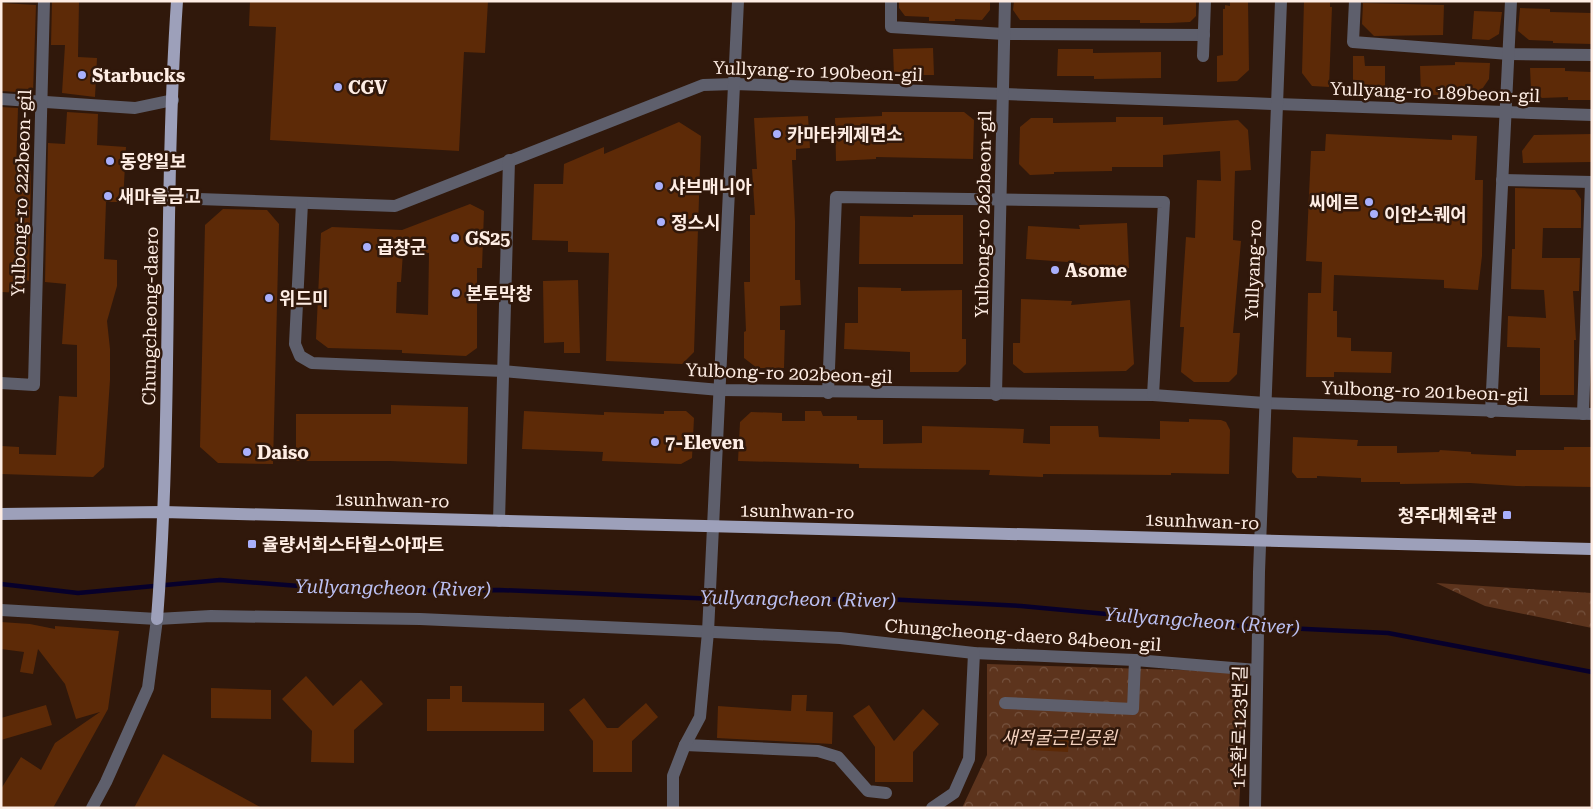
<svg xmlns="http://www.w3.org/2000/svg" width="1593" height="809" viewBox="0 0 1593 809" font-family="'Roboto Serif','Noto Sans KR',serif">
<defs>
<pattern id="park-crowns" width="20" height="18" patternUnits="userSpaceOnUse" patternTransform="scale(1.25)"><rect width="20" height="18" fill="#5d341d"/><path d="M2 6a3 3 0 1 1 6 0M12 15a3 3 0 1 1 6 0" fill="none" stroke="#75523e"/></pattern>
</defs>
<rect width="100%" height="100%" fill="#30180b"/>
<g fill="url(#park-crowns)">
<path d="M1436,583L1592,593V628L1485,606Z"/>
<path d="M987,664L1246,672L1239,808H962L987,755Z"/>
</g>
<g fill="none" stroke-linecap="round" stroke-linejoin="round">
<path stroke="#07002b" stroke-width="4.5" d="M1,584L78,593L220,580L364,591L499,590L741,600L884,599L1021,606L1224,625L1388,633L1592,672"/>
</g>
<g fill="#5d2a07" fill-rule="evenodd">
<path d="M52,1H79L78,57L97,58L95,97L62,93L65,45H51Z"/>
<path d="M250,1H488L485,53L464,52L459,151L270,140L276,27L249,26Z"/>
<path d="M899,1H990V10L982,20L955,19V21H929V17L905,16L899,8Z"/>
<path d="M1014,1H1196V16L1190,22L1169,23H1140V20H1020L1013,10Z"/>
<path d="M1248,1L1249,70L1237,81L1217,82V56L1223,55V9H1225V5L1230,6V2Z"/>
<path d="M1304,1H1330V7H1332L1329,87L1312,86L1302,73Z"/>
<path d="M2,3L36,5L33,93L1,91Z"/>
<path d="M1363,3L1444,5L1443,35L1374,36L1362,24Z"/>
<path d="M1520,8L1550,9V12L1592,13V44L1553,43V41L1529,40L1518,31Z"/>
<path d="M1474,11L1502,12L1499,34L1489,40L1472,39Z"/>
<path d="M933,48L934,75H894L893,49Z"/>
<path d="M1058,49H1093V53L1161,52V78L1094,79V76H1057Z"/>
<path d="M1353,56H1364L1365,66H1385V90H1353Z"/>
<path d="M1455,62L1490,63L1489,79L1478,95H1421L1420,66L1455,65Z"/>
<path d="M1530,68H1565V71L1592,72V100H1568V97L1542,98L1531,89Z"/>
<path d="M1,107L18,108L16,170L31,171L29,281L25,280L24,293L1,292Z"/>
<path d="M67,112L98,114L97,145L126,147L123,202H106L104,259L117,260V286L107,321L110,349V380L104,467L93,477L1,474V446L19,447V454L56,455L59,396L77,397V345L62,344L66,284L45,282L48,143L65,144Z"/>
<path d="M882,112H964L974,120L973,159L876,157V159L836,161L835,118L882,116Z"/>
<path d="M808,116L810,148L796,149V160H792L795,221V280H800L801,305L780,306V330H785L784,368H757L744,358V332L746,331L744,282H750V215H755L752,169H757L754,118Z"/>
<path d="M1116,117H1163V125L1238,120L1248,130L1251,170L1235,171L1233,240L1241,241L1233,333H1240L1237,374L1229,382H1194L1181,372L1184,327H1180L1186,237L1195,238L1197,180L1221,181L1220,151L1163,155V167H1112V171L1054,172V174L1030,175L1019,164L1020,127L1031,118H1053V123L1116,122Z"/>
<path d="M679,122L701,136L694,352L682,364L606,361L609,253L568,252V241L532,240L534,184H563L564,164L604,147V154Z"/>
<path d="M1326,134L1452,140V135L1477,136L1475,180H1483L1482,256L1478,290L1444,288V280L1334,275L1333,311H1337V337L1351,338V351L1392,352L1391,373L1334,372V377H1306L1308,293H1321L1322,262L1306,261L1311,151H1325Z"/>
<path d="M1592,134V162L1523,163L1522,151L1534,135Z"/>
<path d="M1515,188L1575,190L1581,199V228H1543L1542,258H1580L1579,291H1573L1576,340H1574V395H1540V348L1507,347L1508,316L1546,318L1544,290L1511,289L1512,249H1515Z"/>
<path d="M470,204L484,211L482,268H477V348L466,356L402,353V350L328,348L316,339L321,233L332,227L402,230ZM403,252L429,253L428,315L396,313L397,282H401Z"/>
<path d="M223,209L267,210L279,224L273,464L218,463L200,447L205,225Z"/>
<path d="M913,215H963V264H859L860,216L913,217Z"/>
<path d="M1127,223L1129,268L1082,270L1081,263L1026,259L1028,226L1080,229L1079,225Z"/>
<path d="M578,280L580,353H564V342L544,343L543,281Z"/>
<path d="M858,287L901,288V291L962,290V339H966V364L958,372H910V352L844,349L845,323H858Z"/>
<path d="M1021,299L1072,301L1071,305L1130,300L1134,364L1126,371L1024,373L1013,364V343H1020Z"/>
<path d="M391,405L468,407L467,464L390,461H296V414H391Z"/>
<path d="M524,411L604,415V412L664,414V411H686L694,418L692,458L681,464L602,461L603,452L522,449Z"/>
<path d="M805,411H821L823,416H857V420H883V444L922,443V426L1024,429L1023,443L1050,444V426H1098L1099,437L1160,439V421L1189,422V419L1221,420L1226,422L1230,430L1229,474L1171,473V475L1043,474V477L989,475L990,470L859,468V464L738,461L740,422L751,412L782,413V421H805Z"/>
<path d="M1293,437L1358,440L1357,446H1397V453L1439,452L1440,450L1471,452V454L1516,456V450H1564V447H1592V487L1516,486L1470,483L1400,484V482H1361V478L1317,476V478H1297L1292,472Z"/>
<path d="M1,622L30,624L55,629V626L119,631L108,709L53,808H1V789L21,757L41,770L55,743L100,712L76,719L65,684L38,649L33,674L20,672L24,652L1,649Z"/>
<path d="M306,676L333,706L361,680L383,704L354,730V763L311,762L312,731L282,699Z"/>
<path d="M450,686H462V702L544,703V731H427V699H450Z"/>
<path d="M211,688L271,690V719L211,718Z"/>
<path d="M792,695H807L806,711L833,712L832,744L717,738L718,706L791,711Z"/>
<path d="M584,698L607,728H618L646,703L658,717L632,741V772H593V741L569,710Z"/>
<path d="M46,705L52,725L1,740V718Z"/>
<path d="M869,705L894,741L923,709L939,724L913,752V782H875V747L853,716Z"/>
<path d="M1032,731L1069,734L1068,752L1031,750Z"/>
<path d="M163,754L262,808H134Z"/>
</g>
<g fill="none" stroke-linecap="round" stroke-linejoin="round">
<g stroke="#5e5f6c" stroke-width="12">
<path d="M891,1V27L1004,34L1204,35"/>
<path d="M1355,1L1353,42L1509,54L1592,55"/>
<path d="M1203,56L1205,1"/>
<path d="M1,99L135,108L173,100"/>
<path d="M1502,180L1592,182"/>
<path d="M170,198L395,206L703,85L734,84C1020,97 1306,104 1592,115"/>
<path d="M302,203L295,344L300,356L312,363L503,371L720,390L1153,395L1265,403L1592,414"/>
<path d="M1,383L34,385L44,1"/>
<path d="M828,393L836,197L1164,202L1153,395"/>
<path d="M996,395L1005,1"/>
<path d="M1491,412L1511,1"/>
<path d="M1583,414L1591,182"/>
<path d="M499,521L509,160"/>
<path d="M1,610L157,619L211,616L420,619L672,630L840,638L974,653L1135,660L1257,670"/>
<path d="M1005,703L1133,709L1135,660"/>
<path d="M685,745L818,751L838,757L868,791L886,793"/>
<path d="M92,808L106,782L148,688L157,619"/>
<path d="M673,808V776L685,745L700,717L708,632L738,1"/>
<path d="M932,808L954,793L969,759L974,653"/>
<path d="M1255,808L1259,572L1281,1"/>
</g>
<g stroke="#9da0ba" stroke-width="12">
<path d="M1,514L163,512L1592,549"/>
<path d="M157,619C173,413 163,207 177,1"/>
</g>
</g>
<g fill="#a9b0fc" stroke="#30180b" stroke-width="2">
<circle cx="82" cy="75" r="5"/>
<circle cx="338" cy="87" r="5"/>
<circle cx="777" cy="134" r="5"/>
<circle cx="110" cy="161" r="5"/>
<circle cx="659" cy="186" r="5"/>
<circle cx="108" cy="196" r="5"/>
<circle cx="1369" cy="202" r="5"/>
<circle cx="1374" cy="214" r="5"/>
<circle cx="661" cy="222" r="5"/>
<circle cx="455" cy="238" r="5"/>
<circle cx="367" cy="247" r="5"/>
<circle cx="1055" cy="270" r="5"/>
<circle cx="456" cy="293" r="5"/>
<circle cx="269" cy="298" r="5"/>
<circle cx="655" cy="442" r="5"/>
<circle cx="247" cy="452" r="5"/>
<rect x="1502" y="510" width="10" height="10" rx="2.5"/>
<rect x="247" y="539" width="10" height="10" rx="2.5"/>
</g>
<g text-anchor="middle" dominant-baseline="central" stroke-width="5" stroke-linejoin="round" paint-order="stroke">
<g font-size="18" fill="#feede4" stroke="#30180b">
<text transform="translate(818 71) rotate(2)">Yullyang-ro 190beon-gil</text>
<text transform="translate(1435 92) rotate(2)">Yullyang-ro 189beon-gil</text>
<text transform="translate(21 193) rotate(-88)">Yulbong-ro 222beon-gil</text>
<text transform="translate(983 214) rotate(-89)">Yulbong-ro 262beon-gil</text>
<text transform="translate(1253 270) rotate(-88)">Yullyang-ro</text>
<text transform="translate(150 316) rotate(-89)">Chungcheong-daero</text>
<text transform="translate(789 373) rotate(2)">Yulbong-ro 202beon-gil</text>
<text transform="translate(1425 391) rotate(2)">Yulbong-ro 201beon-gil</text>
<text transform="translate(392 500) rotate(1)">1sunhwan-ro</text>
<text transform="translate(797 511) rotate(1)">1sunhwan-ro</text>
<text transform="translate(1202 521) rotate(2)">1sunhwan-ro</text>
<text transform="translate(1023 635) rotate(4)">Chungcheong-daero 84beon-gil</text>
<text transform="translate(1239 727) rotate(-89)">1순환로123번길</text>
</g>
<g font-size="18" font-weight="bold" fill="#feede4" stroke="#30180b" text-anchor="start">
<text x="92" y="75">Starbucks</text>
<text x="348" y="87">CGV</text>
<text x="787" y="134">카마타케제면소</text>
<text x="120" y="161">동양일보</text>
<text x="669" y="186">샤브매니아</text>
<text x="118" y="196">새마을금고</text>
<text x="1359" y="202" text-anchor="end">씨에르</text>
<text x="1384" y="214">이안스퀘어</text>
<text x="671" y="222">정스시</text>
<text x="465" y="238">GS25</text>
<text x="377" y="247">곱창군</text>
<text x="1065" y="270">Asome</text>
<text x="466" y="293">본토막창</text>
<text x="279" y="298">위드미</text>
<text x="665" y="442">7-Eleven</text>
<text x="257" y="452">Daiso</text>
<text x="1497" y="515" text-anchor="end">청주대체육관</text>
<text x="262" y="544">율량서희스타힐스아파트</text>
</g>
<g font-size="18" font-style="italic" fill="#f4d1be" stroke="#30180b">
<text x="1059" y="737">새적굴근린공원</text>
</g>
<g font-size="19" font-style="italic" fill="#bcc1f3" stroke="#30180b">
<text transform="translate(393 588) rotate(1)">Yullyangcheon (River)</text>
<text transform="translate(798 599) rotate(1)">Yullyangcheon (River)</text>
<text transform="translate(1202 621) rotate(4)">Yullyangcheon (River)</text>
</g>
</g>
<rect width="1593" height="809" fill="none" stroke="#feede4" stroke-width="5"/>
</svg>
